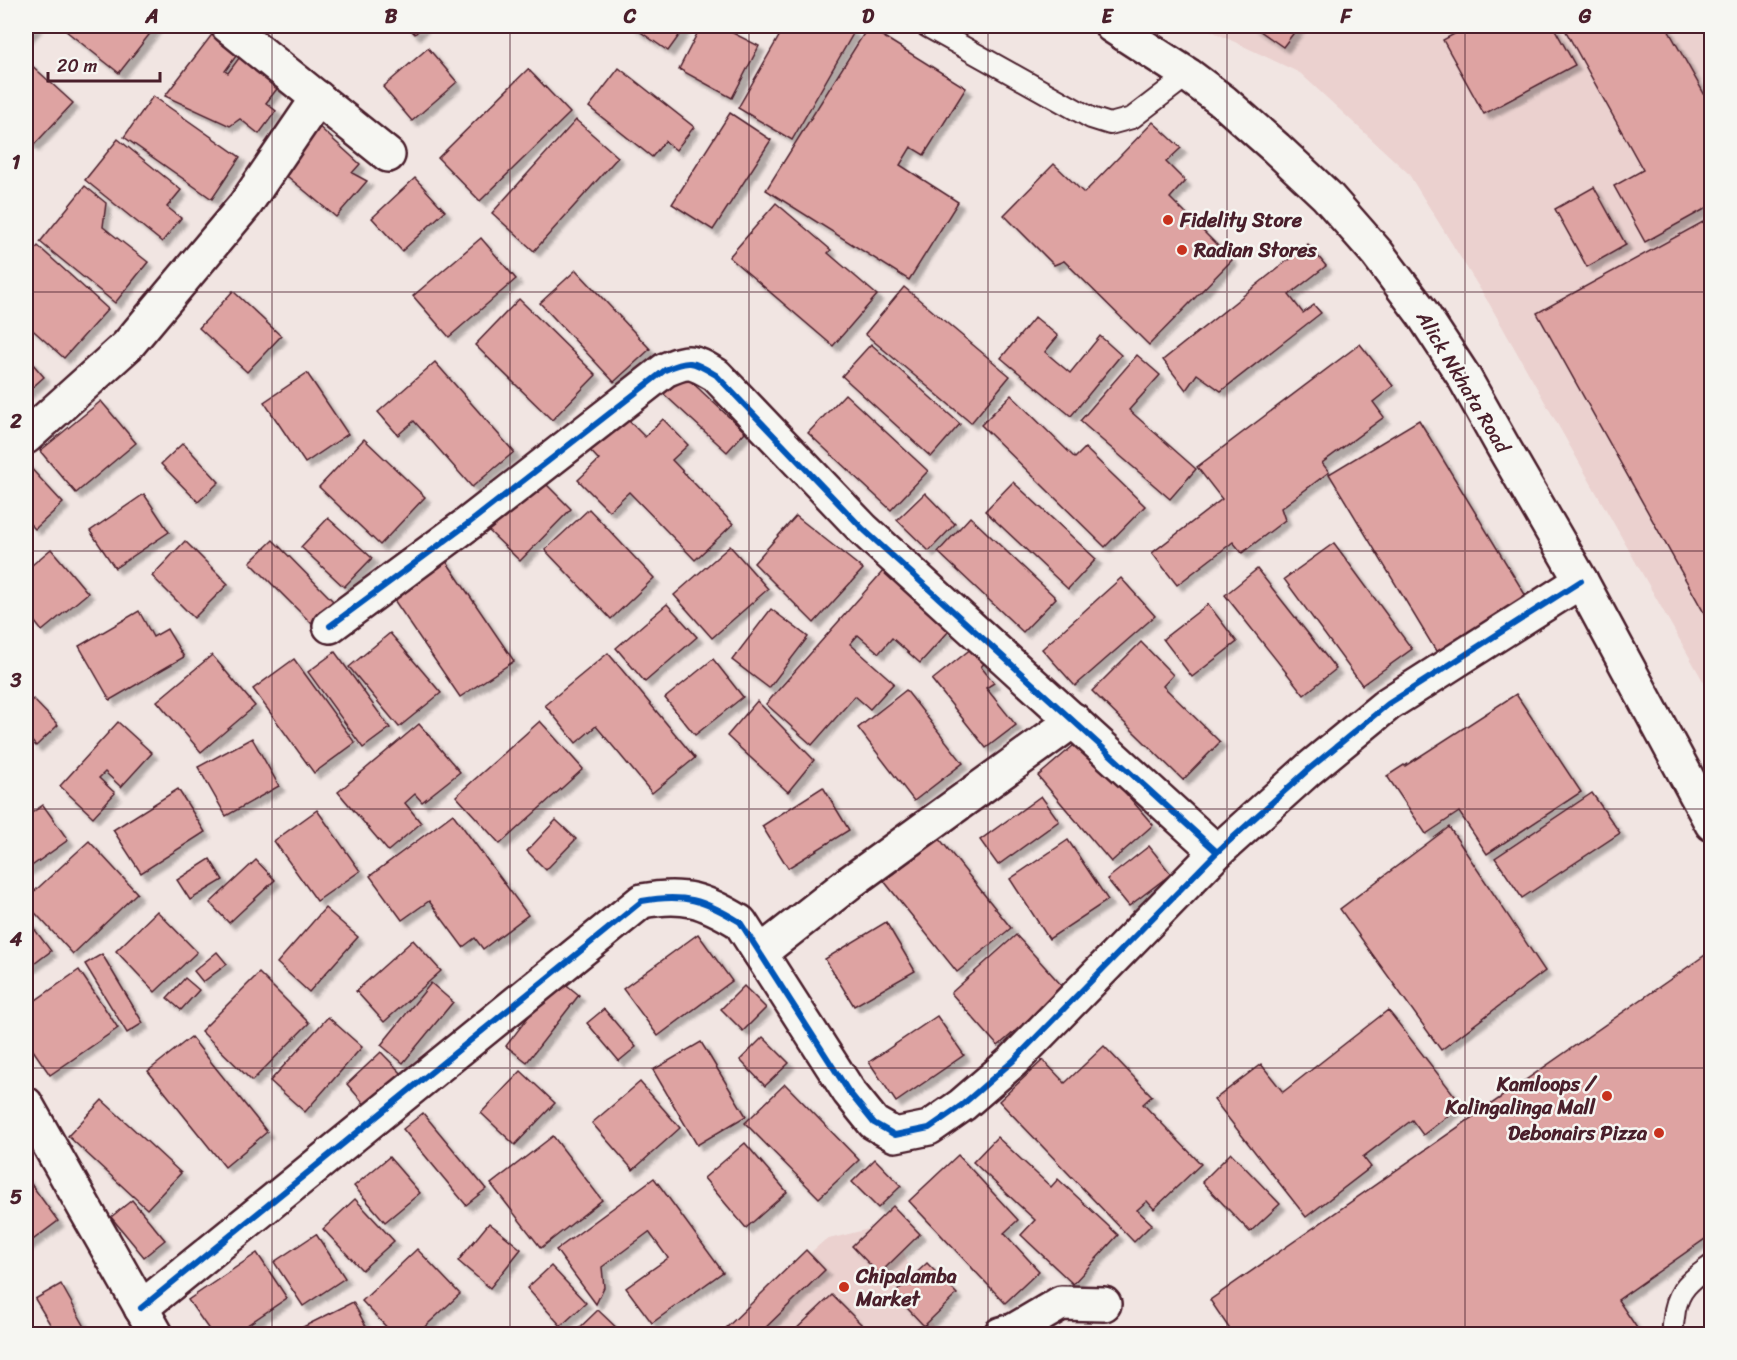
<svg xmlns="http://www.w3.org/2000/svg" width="1737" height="1360" viewBox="0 0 1737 1360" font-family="Sriracha,sans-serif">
<defs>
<filter id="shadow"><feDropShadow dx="5.5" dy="5.5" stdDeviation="1.5" flood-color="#0004"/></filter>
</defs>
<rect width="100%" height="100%" fill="#f1e5e2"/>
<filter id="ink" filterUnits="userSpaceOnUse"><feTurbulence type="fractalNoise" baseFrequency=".0167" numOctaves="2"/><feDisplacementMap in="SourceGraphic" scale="12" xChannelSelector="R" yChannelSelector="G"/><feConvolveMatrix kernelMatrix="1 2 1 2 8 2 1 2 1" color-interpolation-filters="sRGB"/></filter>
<g filter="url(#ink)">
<g fill="#ebd1cf">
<path d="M1201,26H1703L1712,38L1711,695L1490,305L1408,173L1300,73Z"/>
<path d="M892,1223L936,1334H718L825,1240Z"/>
</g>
<g fill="#dea3a2" stroke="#4a1f2b" stroke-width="1.5" filter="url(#shadow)">
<path d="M26,26H36L26,37Z"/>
<path d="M71,26H156L119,73L66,31Z"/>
<path d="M407,26H423L415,34Z"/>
<path d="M632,26H686L668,51Z"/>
<path d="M701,26H719L759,46L732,98L679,69Z"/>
<path d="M785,26H844L854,32L792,140L738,108Z"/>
<path d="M1253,26H1299L1283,47Z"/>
<path d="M1469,26H1553L1575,65L1484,114L1443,40Z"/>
<path d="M1563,26H1666L1712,108V205L1645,242L1614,186L1643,170Z"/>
<path d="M868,27L966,88L924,155L911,147L900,165L958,202L909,280L766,190Z"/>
<path d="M217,28L242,48L225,71L228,73L245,50L284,80L266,103L276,111L259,134L240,119L230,126L165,96Z"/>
<path d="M428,48L457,82L412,121L383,87Z"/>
<path d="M28,62L73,103L33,146L26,139V65Z"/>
<path d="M619,68L694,127L676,150L665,141L652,157L589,107Z"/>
<path d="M528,69L570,113L480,201L438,158Z"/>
<path d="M153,96L240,157L212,199L124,137Z"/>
<path d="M730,113L771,140L713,230L672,204Z"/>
<path d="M576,120L618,157L534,251L492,213Z"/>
<path d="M1153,122L1181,148L1166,162L1185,181L1170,198L1232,260L1149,345L1064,261L1054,265L1004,215L1054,164L1084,193Z"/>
<path d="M316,124L360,164L352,173L367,181L336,217L275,166Z"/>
<path d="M118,139L181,190L167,207L181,218L162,242L85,180Z"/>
<path d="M415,178L445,211L402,251L372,218Z"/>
<path d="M85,186L106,203L103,227L148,262L115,303L40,242Z"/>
<path d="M1594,187L1626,245L1587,267L1555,209Z"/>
<path d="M776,203L831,250L828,253L877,295L833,346L729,257Z"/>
<path d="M1712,217V627L1537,313Z"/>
<path d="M481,238L516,279L449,337L413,296Z"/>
<path d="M1308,244L1326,266L1289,295L1303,313L1314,305L1321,313L1221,391L1197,374L1186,390L1163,360Z"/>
<path d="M38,246L108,309L64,358L26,324V260Z"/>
<path d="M576,270L650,349L614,382L540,303Z"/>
<path d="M904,287L1010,376L971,423L865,334Z"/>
<path d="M233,291L281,336L247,372L199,328Z"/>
<path d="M519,299L596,375L552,420L475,345Z"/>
<path d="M1035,317L1058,336L1045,352L1070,373L1100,336L1121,355L1071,416L1001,358Z"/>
<path d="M871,344L960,424L931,457L842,376Z"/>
<path d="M1360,344L1393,386L1373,402L1384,417L1322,463L1329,472L1281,508L1285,520L1242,553L1233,542L1177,585L1152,553L1222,499L1197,467Z"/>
<path d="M1137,355L1160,375L1129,410L1196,469L1170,499L1080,421Z"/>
<path d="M26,356L44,377L26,393Z"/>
<path d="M435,362L514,452L472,487L414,421L398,435L378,412Z"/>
<path d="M307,373L348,434L305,463L264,402Z"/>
<path d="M682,373L745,432L727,452L655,386Z"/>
<path d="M845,394L928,471L891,510L808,433Z"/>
<path d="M1011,395L1075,458L1085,448L1145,506L1105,547L981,425Z"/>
<path d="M101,401L136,443L76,493L40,451Z"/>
<path d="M621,413L645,437L663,419L688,445L672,460L733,524L695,560L629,492L609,511L578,480L599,460L586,446Z"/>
<path d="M1419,420L1532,606L1442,661L1329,474Z"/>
<path d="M364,439L425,497L380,545L319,487Z"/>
<path d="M183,443L219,482L198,502L161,464Z"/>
<path d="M26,463L63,503L35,529L26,520Z"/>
<path d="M540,478L571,509L520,561L488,530Z"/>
<path d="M1013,482L1096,559L1068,589L985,511Z"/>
<path d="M925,493L955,524L929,551L897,520Z"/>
<path d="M144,494L169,532L115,568L90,531Z"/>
<path d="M589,509L654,578L611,619L545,550Z"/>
<path d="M796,516L863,569L814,623L754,563Z"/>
<path d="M970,517L1056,598L1023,632L938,552Z"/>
<path d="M328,518L372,558L344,587L301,547Z"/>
<path d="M273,540L333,601L311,623L250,562Z"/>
<path d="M185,541L228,584L194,618L152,576Z"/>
<path d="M1334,543L1412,649L1362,685L1284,579Z"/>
<path d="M730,546L768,589L712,638L674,595Z"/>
<path d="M51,549L88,593L42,631L26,611V570Z"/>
<path d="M444,558L514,661L460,697L390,594Z"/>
<path d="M1257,569L1336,669L1304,695L1225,595Z"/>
<path d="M883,571L949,631L920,663L892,638L879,653L858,635L850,644L894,683L870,709L855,696L812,745L766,704Z"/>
<path d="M1121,578L1155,616L1075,686L1042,649Z"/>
<path d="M667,604L697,637L645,682L616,648Z"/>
<path d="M1208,604L1237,642L1192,677L1163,639Z"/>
<path d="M771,609L808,637L769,688L732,660Z"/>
<path d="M139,611L153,637L167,629L184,657L110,700L79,646Z"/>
<path d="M390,633L441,693L399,727L349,667Z"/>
<path d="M1141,642L1173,675L1163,686L1220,742L1183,780L1092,691Z"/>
<path d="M977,644L991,655L981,667L994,683L986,688L1016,725L986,748L932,680Z"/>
<path d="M335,652L390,728L363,748L308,672Z"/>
<path d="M608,653L695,758L652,793L596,726L576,743L545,705Z"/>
<path d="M212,655L255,706L201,752L157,701Z"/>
<path d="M294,659L355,743L314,773L253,689Z"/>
<path d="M713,659L743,697L695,735L665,698Z"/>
<path d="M906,690L963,763L914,801L858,728Z"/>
<path d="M1516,694L1581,792L1487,854L1459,812L1426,834L1387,776L1404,765L1405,766Z"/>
<path d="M33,699L58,725L36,746L26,735V706Z"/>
<path d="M757,701L814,760L788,792L727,736Z"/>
<path d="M540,721L583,769L500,844L456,796Z"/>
<path d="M118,722L152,753L121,787L105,772L99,778L115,793L93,817L60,786Z"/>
<path d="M419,724L460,772L422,802L415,794L405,803L421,823L388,851L338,792Z"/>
<path d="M252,738L279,786L226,816L198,767Z"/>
<path d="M1080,740L1153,825L1111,862L1038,776Z"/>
<path d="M823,787L849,830L788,868L762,826Z"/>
<path d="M178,789L205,832L141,873L113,830Z"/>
<path d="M1592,793L1620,833L1522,898L1495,858Z"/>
<path d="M1041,796L1059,821L998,865L980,840Z"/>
<path d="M43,805L68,840L26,870V817Z"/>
<path d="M317,810L360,871L317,901L274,841Z"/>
<path d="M453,814L528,915L483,949L475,938L463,947L429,901L402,920L370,876Z"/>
<path d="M556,820L576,839L546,870L527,851Z"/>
<path d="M1449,827L1545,971L1441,1050L1340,909Z"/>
<path d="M939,838L1011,928L957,972L884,881Z"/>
<path d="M1068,840L1108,900L1049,939L1010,879Z"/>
<path d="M89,841L137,893L73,954L26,903V899Z"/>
<path d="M1149,846L1171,874L1129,906L1107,879Z"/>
<path d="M210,859L223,880L190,900L177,880Z"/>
<path d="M256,860L275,880L229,923L210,903Z"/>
<path d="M325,908L358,937L309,992L277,963Z"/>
<path d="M157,911L197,952L155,992L116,951Z"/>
<path d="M26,918L51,951L26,970Z"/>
<path d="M886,922L915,971L854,1006L825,959Z"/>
<path d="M698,934L732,981L658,1036L623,989Z"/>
<path d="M1016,935L1064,988L998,1046L951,993Z"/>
<path d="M413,940L441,971L384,1022L356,991Z"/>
<path d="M217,952L227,964L203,982L194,971Z"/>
<path d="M1708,953L1712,959V1234L1618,1300L1641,1334H1233L1210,1300Z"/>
<path d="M102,954L143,1023L127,1033L85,964Z"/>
<path d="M79,970L118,1028L50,1075L26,1040V1007Z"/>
<path d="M259,973L309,1023L252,1081L201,1031Z"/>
<path d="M185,978L199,990L181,1010L167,998Z"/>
<path d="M558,978L579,995L527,1062L506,1046Z"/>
<path d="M431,983L453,1002L403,1063L381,1045Z"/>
<path d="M744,986L766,1008L743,1031L721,1009Z"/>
<path d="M604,1009L636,1047L619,1061L587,1023Z"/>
<path d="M1388,1010L1462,1105L1423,1135L1412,1120L1363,1157L1371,1167L1306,1217L1214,1100L1261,1064L1283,1092Z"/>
<path d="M937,1016L964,1055L896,1102L869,1062Z"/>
<path d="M328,1017L362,1047L305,1112L270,1081Z"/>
<path d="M191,1037L267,1132L225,1167L148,1071Z"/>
<path d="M763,1037L789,1063L765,1086L740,1060Z"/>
<path d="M701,1042L746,1116L697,1145L653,1070Z"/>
<path d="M1104,1046L1152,1096L1143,1104L1201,1164L1154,1209L1147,1201L1137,1210L1152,1224L1134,1242L999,1101L1043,1060L1065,1083Z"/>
<path d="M381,1052L403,1075L367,1107L347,1084Z"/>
<path d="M521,1071L555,1103L515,1145L481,1113Z"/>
<path d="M640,1082L680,1128L633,1170L592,1123Z"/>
<path d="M785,1084L859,1160L819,1198L745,1123Z"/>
<path d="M102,1100L181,1173L147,1209L68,1136Z"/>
<path d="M423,1113L486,1189L466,1205L403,1129Z"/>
<path d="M553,1136L602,1200L541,1248L491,1184Z"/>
<path d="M997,1137L1051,1187L1058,1179L1118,1235L1073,1284L1021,1235L1035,1220L973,1162Z"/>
<path d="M745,1143L787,1192L746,1228L704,1178Z"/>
<path d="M1231,1153L1280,1204L1250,1232L1202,1182Z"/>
<path d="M958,1155L1018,1220L1004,1233L1039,1271L1005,1303L909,1201Z"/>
<path d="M389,1157L420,1193L385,1222L354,1186Z"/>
<path d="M875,1159L901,1186L878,1208L852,1182Z"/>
<path d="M26,1177L58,1221L26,1245Z"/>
<path d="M654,1178L723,1272L652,1323L626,1288L668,1258L649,1232L602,1267L604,1287L596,1304L556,1250Z"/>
<path d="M355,1199L394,1241L362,1270L323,1229Z"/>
<path d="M132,1200L165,1240L144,1257L111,1217Z"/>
<path d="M893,1206L920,1234L879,1274L852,1246Z"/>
<path d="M489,1223L521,1249L490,1288L458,1261Z"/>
<path d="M316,1234L345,1278L303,1306L274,1262Z"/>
<path d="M417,1249L460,1294L417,1334H393L362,1301Z"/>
<path d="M806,1250L825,1270L759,1334H720Z"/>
<path d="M257,1253L287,1298L234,1334H212L188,1300Z"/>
<path d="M927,1263L957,1294L924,1326L894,1294Z"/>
<path d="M551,1266L586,1303L561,1326L527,1288Z"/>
<path d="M61,1284L89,1334H56L35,1299Z"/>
<path d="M832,1295L868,1331L865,1334H791Z"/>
<path d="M353,1302L370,1334H292L291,1333Z"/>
<path d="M598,1310L623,1334H573Z"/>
</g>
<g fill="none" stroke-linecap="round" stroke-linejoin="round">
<defs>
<g id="lane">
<path d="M926,26L1091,118L1110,124L1132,118L1188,75"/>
<path d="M1673,1334C1672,1326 1674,1319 1675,1310C1680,1286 1693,1279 1712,1265"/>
</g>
<g id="street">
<path d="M228,26L388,155"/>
<path d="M26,437L127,346L245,205L318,98"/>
<path d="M330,626L469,523L665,370C690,359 692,361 716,375L863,529L1217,852"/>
<path d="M760,953L849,883L1074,720"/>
<path d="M26,1104L156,1334"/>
<path d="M141,1308L642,901C684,893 704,900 740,922L849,1092L874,1123L895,1135L929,1128L962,1105L1013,1061L1217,852L1309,769L1388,704L1581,581"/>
<path d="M1001,1334L1015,1330L1061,1303L1104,1304"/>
</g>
<path id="secondary" d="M1112,26L1188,75L1224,102L1276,148L1327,196L1377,253L1422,313L1464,377L1501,443L1581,581L1712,824"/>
</defs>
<use href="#lane" stroke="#4a1f2b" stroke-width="24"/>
<use href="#street" stroke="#4a1f2b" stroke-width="38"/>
<use href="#secondary" stroke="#4a1f2b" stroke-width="38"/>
<use href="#lane" stroke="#f6f6f2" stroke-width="20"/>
<use href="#street" stroke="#f6f6f2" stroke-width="33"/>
<use href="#secondary" stroke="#f6f6f2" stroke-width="33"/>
<defs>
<g id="cycleway">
<path d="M330,626L469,523L665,370C690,359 692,361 716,375L863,529L1217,852"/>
<path d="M141,1308L642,901C684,893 704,900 740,922L849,1092L874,1123L895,1135L929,1128L962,1105L1013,1061L1217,852L1309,769L1388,704L1581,581"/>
</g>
</defs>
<use href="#cycleway" stroke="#f6f6f2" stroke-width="10"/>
<use href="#cycleway" stroke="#0057b8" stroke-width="6"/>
</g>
</g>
<path fill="none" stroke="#4a1f2b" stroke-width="1.5" stroke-opacity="0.55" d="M272,26V1334M510,26V1334M749,26V1334M988,26V1334M1227,26V1334M1465,26V1334M26,292H1712M26,551H1712M26,809H1712M26,1068H1712"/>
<g fill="#c8321e" stroke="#f6f6f2" stroke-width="2">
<circle cx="1168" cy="220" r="6"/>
<circle cx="1182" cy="250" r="6"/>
<circle cx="1607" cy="1096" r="6"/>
<circle cx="1659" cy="1133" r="6"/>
<circle cx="844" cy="1287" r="6"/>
</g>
<g text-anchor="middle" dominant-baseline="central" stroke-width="5" stroke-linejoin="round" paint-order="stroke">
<g font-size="20" font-weight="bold" fill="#4a1f2b" stroke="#f6f6f2" text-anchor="start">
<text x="1180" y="220">Fidelity Store</text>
<text x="1194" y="250">Radian Stores</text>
<text x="1595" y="1084" text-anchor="end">Kamloops /<tspan x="1595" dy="23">Kalingalinga Mall</tspan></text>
<text x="1647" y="1133" text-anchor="end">Debonairs Pizza</text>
<text x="856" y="1276">Chipalamba<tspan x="856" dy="23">Market</tspan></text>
</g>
<g font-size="20" fill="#4a1f2b" stroke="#f6f6f2">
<text transform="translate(1463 382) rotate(59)">Alick Nkhata Road</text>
</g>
</g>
<rect width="1737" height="1360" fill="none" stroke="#f6f6f2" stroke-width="66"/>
<path d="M48 72v9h112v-9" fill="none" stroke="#4a1f2b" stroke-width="3"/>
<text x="57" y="72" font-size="18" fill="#4a1f2b" stroke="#f6f6f2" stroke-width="4.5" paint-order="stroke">20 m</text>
<rect x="33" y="33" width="1671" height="1294" fill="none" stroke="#4a1f2b" stroke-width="2"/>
<g font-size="20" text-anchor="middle" font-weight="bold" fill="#4a1f2b">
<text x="152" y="23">A</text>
<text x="391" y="23">B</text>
<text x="630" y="23">C</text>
<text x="868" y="23">D</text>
<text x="1107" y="23">E</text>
<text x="1346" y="23">F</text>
<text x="1585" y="23">G</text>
<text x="16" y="169">1</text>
<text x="16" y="428">2</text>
<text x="16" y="687">3</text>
<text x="16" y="946">4</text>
<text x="16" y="1204">5</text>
</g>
</svg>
